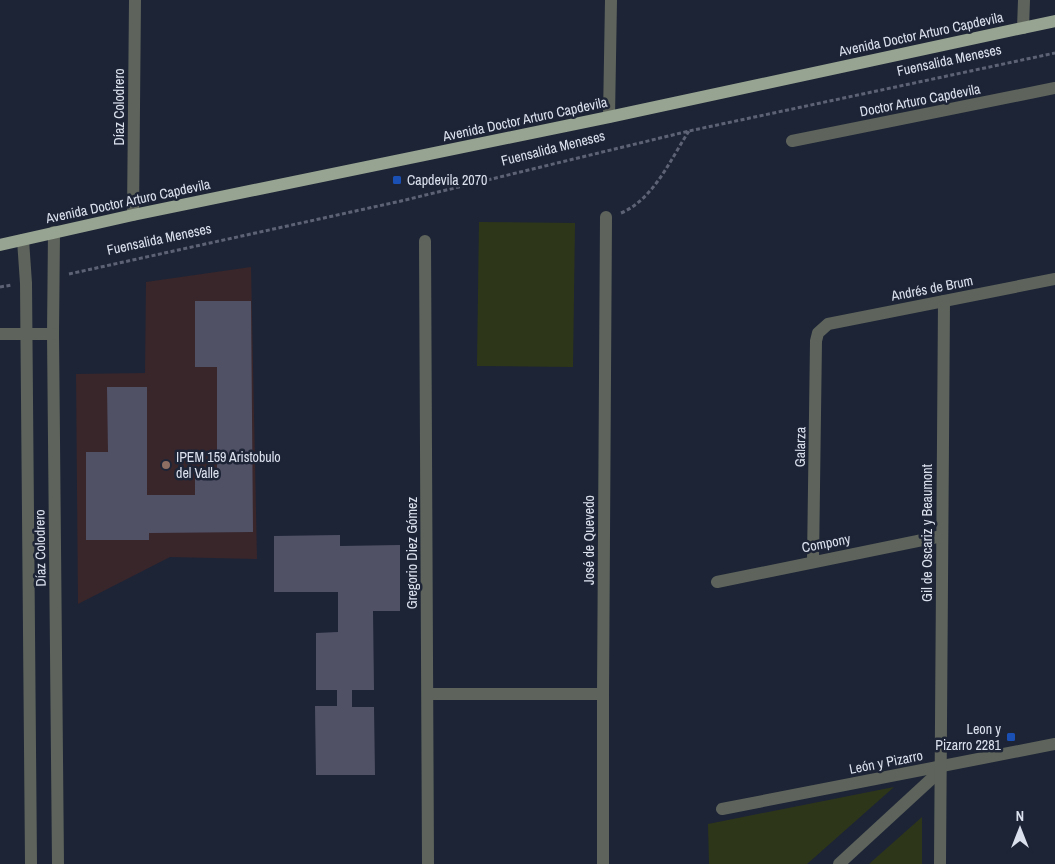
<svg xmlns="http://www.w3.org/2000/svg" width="1055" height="864" viewBox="0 0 1055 864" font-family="'Archivo Narrow',sans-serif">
<rect width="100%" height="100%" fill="#1d2436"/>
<path fill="#39262b" d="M251,267L257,559L170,557L78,604L76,374L145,373L146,282Z"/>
<g fill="#2e3619">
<path d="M479,222L575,223L573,367L477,366Z"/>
<path d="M894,787L807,864H709L708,824Z"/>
<path d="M922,817V864H869Z"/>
</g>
<g fill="#515166">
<path d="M195,301H251L253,532L149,533V540H86V452H108L107,387H147V495H195V475H217V367H195Z"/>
<path d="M340,535V546L400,545V611H373L374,690H352V707H374L375,775H316L315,706H337V690H316V633L338,632V592H274V536Z"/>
</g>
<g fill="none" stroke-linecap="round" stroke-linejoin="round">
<g stroke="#5d6374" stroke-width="3" stroke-dasharray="4 2.5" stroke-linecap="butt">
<path d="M621,213C654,199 670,160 689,131"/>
<path d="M69,274L401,201L689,131L1055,53"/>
<path d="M0,287L12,285"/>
</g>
<g stroke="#5e645b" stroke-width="12">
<path d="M1023,28L1024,0"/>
<path d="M609,117L611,0"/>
<path d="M792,141L1055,88"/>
<path d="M133,215L135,0"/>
<path d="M54,232L53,334L58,864"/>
<path d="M23,240L26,283L31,864"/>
<path d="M425,241L428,864"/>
<path d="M0,334H53"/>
<path d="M813,561L816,341L818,333L828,324L1055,279"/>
<path d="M717,582L942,536"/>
<path d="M428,694H603"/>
<path d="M722,809L1055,744"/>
<path d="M603,864V694L606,217"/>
<path d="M839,864L940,771"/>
<path d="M940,864L944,301"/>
</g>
<path stroke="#97a491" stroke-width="12" d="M0,245L133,215L609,117L1055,21"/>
</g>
<g fill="#1a4fb4" stroke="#1d2436" stroke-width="2">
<rect x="392" y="175" width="10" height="10" rx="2.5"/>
<rect x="1006" y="732" width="10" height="10" rx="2.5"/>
</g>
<circle fill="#8d6e63" stroke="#1d2436" stroke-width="2" cx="166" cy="465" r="5"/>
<g text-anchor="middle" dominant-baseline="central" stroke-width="5" stroke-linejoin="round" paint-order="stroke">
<g font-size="14" fill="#dce1ee" stroke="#1d2436">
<text transform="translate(921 34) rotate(-12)">Avenida Doctor Arturo Capdevila</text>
<text transform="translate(949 60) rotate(-12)">Fuensalida Meneses</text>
<text transform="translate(920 100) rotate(-11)">Doctor Arturo Capdevila</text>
<text transform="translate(119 107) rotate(-90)">Díaz Colodrero</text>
<text transform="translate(525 119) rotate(-12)">Avenida Doctor Arturo Capdevila</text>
<text transform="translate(553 148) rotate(-14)">Fuensalida Meneses</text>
<text transform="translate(128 201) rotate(-12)">Avenida Doctor Arturo Capdevila</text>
<text transform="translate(159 239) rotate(-12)">Fuensalida Meneses</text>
<text transform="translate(932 288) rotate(-11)">Andrés de Brum</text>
<text transform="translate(800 447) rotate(-89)">Galarza</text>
<text transform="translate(927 533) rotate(-90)">Gil de Oscariz y Beaumont</text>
<text transform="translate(589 540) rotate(-90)">José de Quevedo</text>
<text transform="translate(826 543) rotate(-11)">Compony</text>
<text transform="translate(40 548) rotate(-91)">Díaz Colodrero</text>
<text transform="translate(412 553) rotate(-90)">Gregorio Diez Gómez</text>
<text transform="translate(886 762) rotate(-11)">León y Pizarro</text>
</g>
<g font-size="14" fill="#dce1ee" stroke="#1d2436" text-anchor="start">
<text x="407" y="180">Capdevila 2070</text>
<text x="176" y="457">IPEM 159 Aristobulo<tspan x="176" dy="16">del Valle</tspan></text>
<text x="1001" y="729" text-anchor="end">Leon y<tspan x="1001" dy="16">Pizarro 2281</tspan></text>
</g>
</g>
<g transform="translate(1020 829)" stroke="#1d2436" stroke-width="4" paint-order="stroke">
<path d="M0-4L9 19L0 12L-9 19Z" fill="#dce1ee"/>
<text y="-8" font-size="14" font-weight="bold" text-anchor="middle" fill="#dce1ee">N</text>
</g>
</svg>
